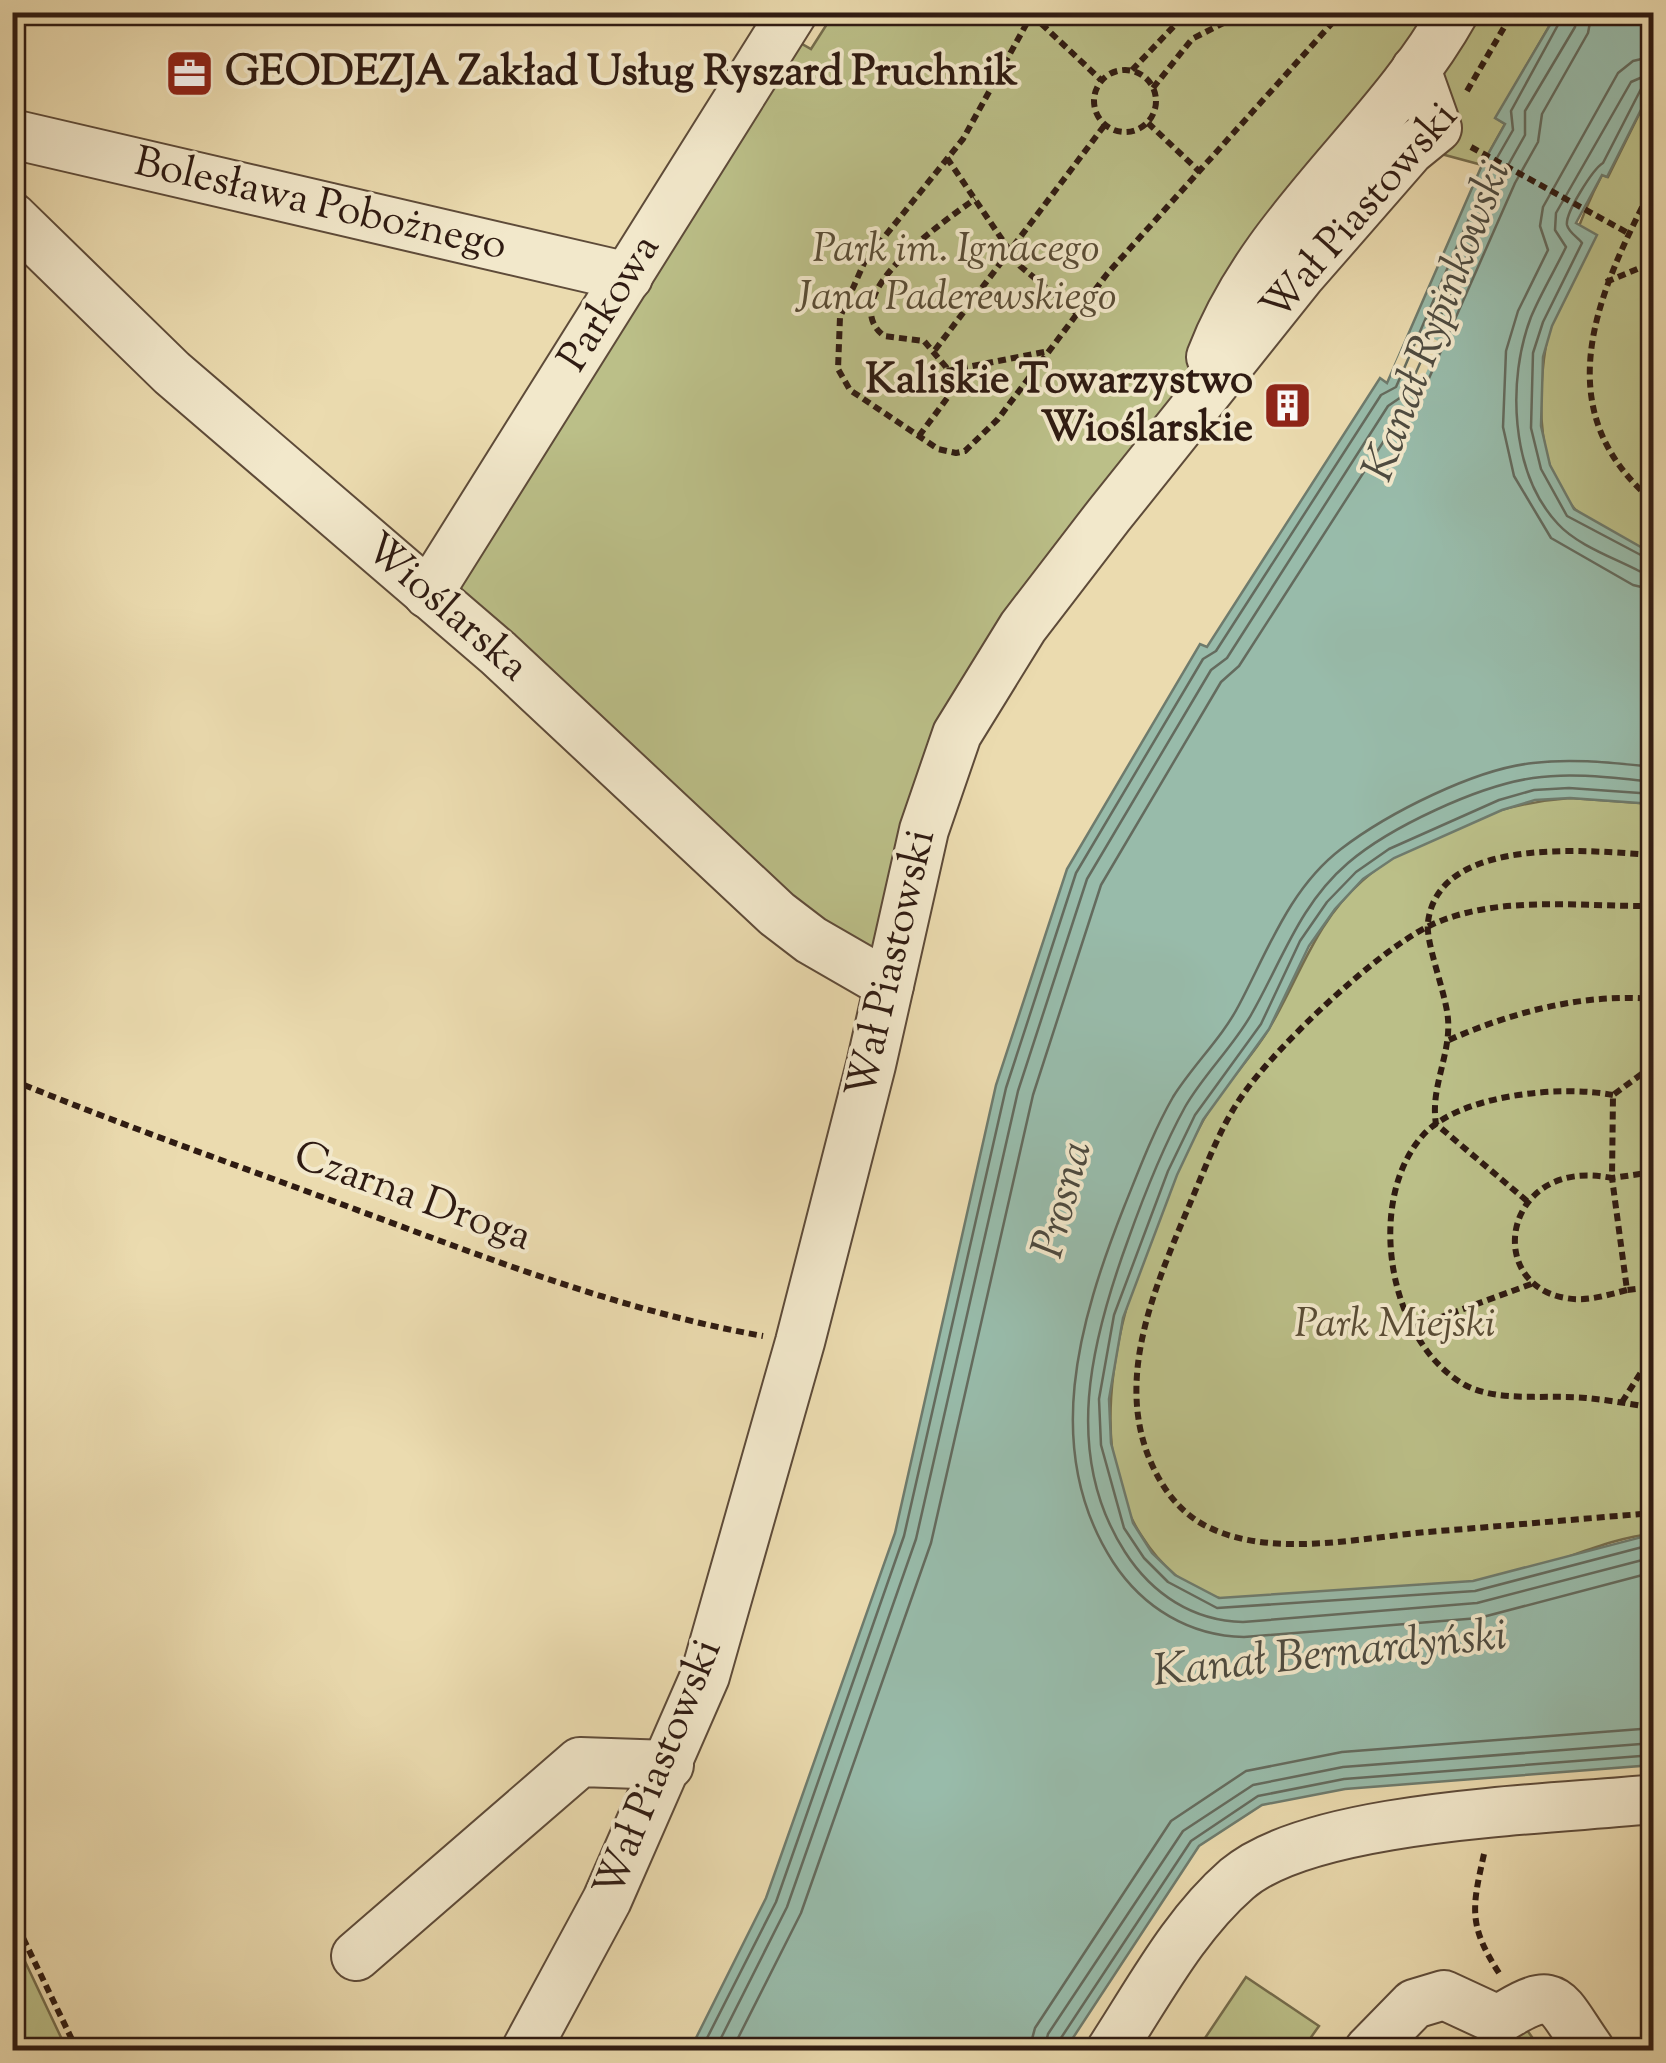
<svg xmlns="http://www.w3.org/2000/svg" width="1666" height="2063" viewBox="0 0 1666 2063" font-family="'Sorts Mill Goudy',serif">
<rect width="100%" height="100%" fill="#ebdbaf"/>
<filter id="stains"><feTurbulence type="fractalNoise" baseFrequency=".002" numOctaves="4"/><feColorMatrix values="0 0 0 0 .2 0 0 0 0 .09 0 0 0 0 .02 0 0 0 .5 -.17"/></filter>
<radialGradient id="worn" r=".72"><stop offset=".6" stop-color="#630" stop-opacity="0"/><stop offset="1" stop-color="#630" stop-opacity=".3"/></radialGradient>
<g fill="#bbbf88" stroke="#756d4d" stroke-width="2.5">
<path d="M834,13H1557L1496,118L1505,124L1482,165L1404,144L1015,621L875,951L846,943L467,608L459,586L795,40L811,49Z"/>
<path d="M1653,86V554C1630,541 1592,528 1574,508C1504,433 1561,253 1602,175L1608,177Z"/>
<path d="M1570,798L1653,804V1534C1608,1538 1567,1560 1523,1571C1451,1591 1372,1591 1298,1596C1272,1598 1240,1605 1215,1597C1183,1587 1158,1562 1141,1535C1067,1420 1144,1227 1204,1119C1222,1086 1251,1060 1270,1027C1300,976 1316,921 1362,881C1414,834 1501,803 1570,798Z"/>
<path d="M12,1934L67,2050H22L13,2029Z"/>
<path d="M1246,1977L1319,2026L1302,2050H1197Z"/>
<path d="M1527,2030L1541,2050H1507L1512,2039Z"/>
</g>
<path fill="#98bbaa" stroke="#6e7b6d" stroke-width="2.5" d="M1557,13H1653V86L1607,177L1602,175L1576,223L1597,235L1552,326L1543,357L1541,426L1550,465L1574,509L1653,554V804L1570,798L1535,800L1502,810L1394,858L1363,879L1335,909L1309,946L1269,1029L1203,1120L1177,1175L1123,1318L1109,1399L1111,1443L1133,1523L1152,1553L1175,1575L1219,1598L1473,1581L1653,1534V1765L1345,1789L1262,1805L1199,1846L1065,2050H690L766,1898L895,1533L996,1085L1067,869L1200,644L1207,647L1380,378L1387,383L1482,165L1505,124L1495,118Z"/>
<path fill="#ebdbaf" d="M1428,336L1440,342L1417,393L1406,388L1411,374L1394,366L1407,337L1424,344Z"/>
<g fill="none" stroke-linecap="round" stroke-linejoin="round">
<g stroke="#646b5e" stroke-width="2.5">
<path d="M1654,56L1633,61L1618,73L1543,207L1540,226L1548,250L1518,311L1506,351L1503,427L1514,476L1551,538L1633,585L1654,590"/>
<path d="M1654,72L1631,82L1556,213L1555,230L1566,247C1555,270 1541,293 1531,317C1507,379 1510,473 1558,524C1577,545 1614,558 1639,571L1654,575"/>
<path d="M1654,84L1641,89L1603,163C1593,169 1565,213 1567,225C1569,233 1578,237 1582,243L1543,322L1533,353L1531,428L1541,469L1567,516L1654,562"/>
<path d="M1654,767C1613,763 1573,758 1533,763C1475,769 1388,813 1341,849C1290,888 1268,950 1239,1005C1222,1038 1193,1065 1173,1097C1153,1132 1139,1170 1124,1207C1079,1321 1041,1450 1113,1562C1143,1608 1190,1636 1244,1637L1479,1618L1654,1572"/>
<path d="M1654,782C1614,778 1573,772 1533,778C1478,786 1390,827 1348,863C1299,905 1282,961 1251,1015C1232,1048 1204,1074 1185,1107C1162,1149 1144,1195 1128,1240C1091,1341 1062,1454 1125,1552C1152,1594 1193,1621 1243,1622L1477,1603L1654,1557"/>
<path d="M1654,794L1569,788L1534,790L1499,800L1389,849L1356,872L1327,902L1300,941L1261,1024L1195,1115L1168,1171L1114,1315L1099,1399L1101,1445L1124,1528L1144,1558L1168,1582L1217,1608L1475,1591L1654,1544"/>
<path d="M701,2050L776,1902L904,1536L1006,1088L1076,873L1203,659L1216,651L1381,395L1396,387L1490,170L1513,130L1511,111L1565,12"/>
<path d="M715,2050L787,1907L916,1539L1018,1091L1087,879L1211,670L1227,658L1388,406L1407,393L1502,176L1525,135V111L1575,27L1577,12"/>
<path d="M732,2050L801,1913L931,1543L1033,1095L1101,885L1221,682L1239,666L1398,419L1419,401L1515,183L1538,142L1542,114L1588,33L1592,12"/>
<path d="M1029,2050L1035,2028L1171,1821L1246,1771L1342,1752L1654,1728"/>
<path d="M1044,2050L1048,2034L1183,1831L1253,1785L1343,1767L1654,1743"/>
<path d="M1057,2050L1059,2041L1191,1841L1258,1796L1344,1779L1654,1755"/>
</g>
<defs>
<g id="minor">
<path d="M12,134L628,277"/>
<path d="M12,217L172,373L498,653L777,914L811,940L889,985"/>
<path d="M1211,357C1263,220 1385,135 1454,12"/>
<path d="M428,594L793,12"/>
<path d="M356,1956L580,1762L669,1765"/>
<path d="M526,2050L607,1900L705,1676L800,1342L871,1065L924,830L957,734L1023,627L1109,515L1300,276L1410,150L1437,128L1416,69"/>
<path d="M1111,2050C1149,1992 1184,1925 1237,1879C1313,1814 1551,1810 1654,1799"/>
<path d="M1369,2050L1414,2004L1444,1995L1498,2020C1558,1982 1554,1999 1590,2050"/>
</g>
</defs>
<use href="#minor" stroke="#5e4b39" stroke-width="52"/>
<g stroke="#2f1b12" stroke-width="6" stroke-dasharray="8 5" stroke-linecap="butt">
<path d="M1033,12L963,139L865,261L840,317L838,369L850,390L938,449L956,453L965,451L998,419L1107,274L1342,12"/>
<path d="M1032,15L1101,80"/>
<circle cx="1125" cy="101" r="31"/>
<path d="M1132,70L1175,25L1194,12"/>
<path d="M1153,88L1192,39L1245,12"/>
<path d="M1467,91L1513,12"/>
<path d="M1148,123L1200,172"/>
<path d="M1471,147L1628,233"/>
<path d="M947,158L1020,266L1078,314"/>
<path d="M1654,184C1598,292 1543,409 1654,502"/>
<path d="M1606,282L1654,262"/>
<path d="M935,350L1104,126"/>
<path d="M947,371L1049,351"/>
<path d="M919,436L948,397L946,367L924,341L884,336C833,296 946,220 975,199"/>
<path d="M1654,906C1583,907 1495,894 1429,926C1376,952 1279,1044 1244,1093C1221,1125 1207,1164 1191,1201C1156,1285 1111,1381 1154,1469C1166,1494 1184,1516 1210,1528C1274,1558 1359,1538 1427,1532C1503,1526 1578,1519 1654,1513"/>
<path d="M1449,1040C1512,1012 1584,993 1654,999"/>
<path d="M12,1080C121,1125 231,1163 341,1204C479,1255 617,1310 763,1336"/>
<path d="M1613,1095C1562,1085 1462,1094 1424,1134C1364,1200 1388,1342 1465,1385C1499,1403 1548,1394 1586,1398C1608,1400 1631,1404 1654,1408"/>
<path d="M1651,1172L1654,1192"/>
<path d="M1654,1172L1612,1178L1627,1290L1654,1287"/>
<path d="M1527,1201L1436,1124C1430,1087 1451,1055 1448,1019C1446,993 1425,942 1428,922C1439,834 1590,851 1654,855"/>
<path d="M1627,1290C1607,1295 1587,1302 1566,1298C1483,1285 1503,1156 1612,1178L1613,1095L1654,1065"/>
<path d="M1414,1327L1534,1283"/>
<path d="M1622,1402L1654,1352"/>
<path d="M1484,1854C1472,1908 1468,1925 1499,1973"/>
<path d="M12,1915L77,2050"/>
</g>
<use href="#minor" stroke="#f2e8cb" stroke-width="48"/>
</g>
<defs>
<symbol id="office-square" viewBox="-11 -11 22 22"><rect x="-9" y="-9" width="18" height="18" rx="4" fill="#8f2418" stroke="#f2e8cb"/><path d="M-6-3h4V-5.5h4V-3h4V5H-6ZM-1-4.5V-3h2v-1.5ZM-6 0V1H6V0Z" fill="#fff"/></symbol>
<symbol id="building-square" viewBox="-11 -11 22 22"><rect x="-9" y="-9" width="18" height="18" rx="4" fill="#8f2418" stroke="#f2e8cb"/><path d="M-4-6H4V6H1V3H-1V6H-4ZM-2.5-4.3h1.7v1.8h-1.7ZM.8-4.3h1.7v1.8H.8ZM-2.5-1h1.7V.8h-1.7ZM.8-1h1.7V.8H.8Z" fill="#fff"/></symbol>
</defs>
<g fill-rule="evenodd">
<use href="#office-square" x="162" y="46" width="55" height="55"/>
<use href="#building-square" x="1260" y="378" width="55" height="55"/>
</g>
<g text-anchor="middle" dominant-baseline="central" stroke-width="8" stroke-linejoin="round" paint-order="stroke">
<g font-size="42" font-weight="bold" fill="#2f1b12" stroke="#f2e8cb" text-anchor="start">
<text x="225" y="74">GEODEZJA Zakład Usług Ryszard Pruchnik</text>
<text x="1253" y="382" text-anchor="end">Kaliskie Towarzystwo<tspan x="1253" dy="48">Wioślarskie</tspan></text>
</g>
<g font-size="42" fill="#2f1b12" stroke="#f2e8cb">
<text transform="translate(320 206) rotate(13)">Bolesława Pobożnego</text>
<text transform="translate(1361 213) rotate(-49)">Wał Piastowski</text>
<text transform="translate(611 304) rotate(-58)">Parkowa</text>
<text transform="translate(445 609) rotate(41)">Wioślarska</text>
<text transform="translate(893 964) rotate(-77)">Wał Piastowski</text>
<text transform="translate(412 1198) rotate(20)">Czarna Droga</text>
<text transform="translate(660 1769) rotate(-68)">Wał Piastowski</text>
</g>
<g font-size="42" font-style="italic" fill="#594c35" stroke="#f2e8cb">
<text x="956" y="251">Park im. Ignacego<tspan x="956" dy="48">Jana Paderewskiego</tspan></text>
<text x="1395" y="1326">Park Miejski</text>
</g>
<g font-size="45" font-style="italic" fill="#4e4b40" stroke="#f2e8cb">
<text transform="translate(1439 322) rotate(-69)">Kanał Rypinkowski</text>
<text transform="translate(1065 1200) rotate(-75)">Prosna</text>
<text transform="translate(1330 1656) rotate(-6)">Kanał Bernardyński</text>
</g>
</g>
<rect width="1666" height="2063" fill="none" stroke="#ebdbaf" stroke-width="50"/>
<rect x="15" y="15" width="1636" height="2033" fill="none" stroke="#2f1b12" stroke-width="5"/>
<rect x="25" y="25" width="1616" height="2013" fill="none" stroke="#2f1b12" stroke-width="2.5"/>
<rect width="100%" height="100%" filter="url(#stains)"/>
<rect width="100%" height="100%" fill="url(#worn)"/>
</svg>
